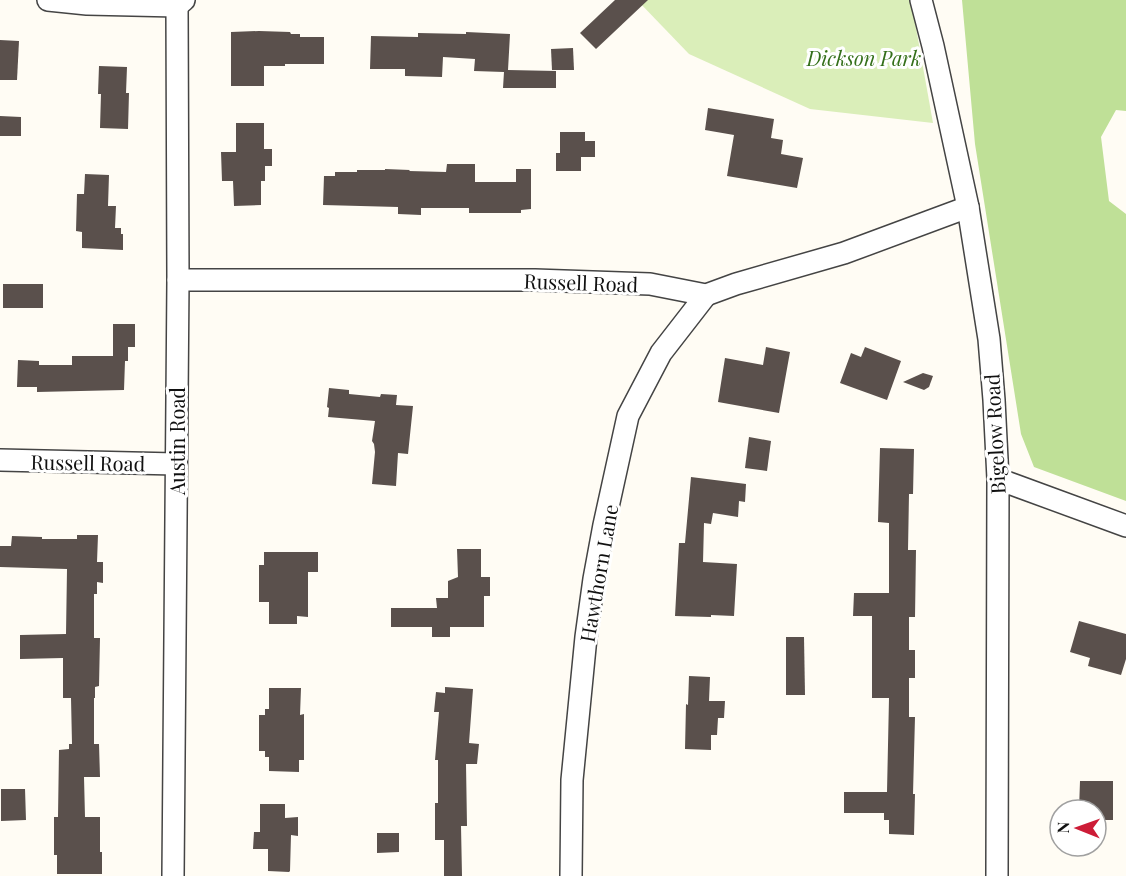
<svg xmlns="http://www.w3.org/2000/svg" width="1126" height="876" viewBox="0 0 1126 876" font-family="'Playfair Display',serif">
<rect width="100%" height="100%" fill="#fffcf4"/>
<path fill="#daeeb9" d="M637,0H911L933,123L810,109L689,54Z"/>
<path fill="#bfe097" d="M962,0H1126V111L1116,110L1101,137L1109,201L1126,214V501L1034,467L1021,434L975,144Z"/>
<g fill="#5a504c">
<path d="M615,0H648L596,49L580,33Z"/>
<path d="M259,31L290,32L291,34H300V37H324V64H285V66H264V86H231V32Z"/>
<path d="M466,32L510,34L508,70L556,71V88H503L504,72L474,71L475,59L443,57L442,77L405,76V69H370L371,36L418,37V33L466,34Z"/>
<path d="M0,40L19,41L17,80H0Z"/>
<path d="M573,48L574,70H552L551,49Z"/>
<path d="M99,66L127,67L126,93H129L128,129L100,128L101,94H98Z"/>
<path d="M708,108L774,119L771,138L783,140L781,154L803,158L797,188L727,176L734,135L705,130Z"/>
<path d="M0,116L21,117V136H0Z"/>
<path d="M236,123H264V149H272V166H265V181H261V205L234,206L233,181H222L221,152H236Z"/>
<path d="M560,132H585V141H595V157H581V171H556V153H560Z"/>
<path d="M447,164H475V182H516V169H531V209L521,210V213H469V208H421V215L398,214V207L323,205L324,176H335V172H357V170H385V169L410,170L409,171L446,172Z"/>
<path d="M85,174L109,175L108,206H116L115,228H121V234H123V250L82,248V232L76,231L77,194H84Z"/>
<rect x="3" y="284" width="40" height="24"/>
<path d="M113,324H135V347H128V361H125L124,390L37,392V387H17L18,360L39,361V365H72V356H113Z"/>
<path d="M766,347L790,352L779,413L718,402L725,358L763,365Z"/>
<path d="M865,347L901,361L887,400L840,383L851,353L861,357Z"/>
<path d="M923,373L933,376L929,387L924,390L903,382Z"/>
<path d="M329,388L349,390V394L380,397L381,394L397,395L396,405L413,406L408,454L398,453L396,486L372,484L375,452L374,444L372,441L375,421L328,417L329,408L327,407Z"/>
<path d="M749,437L771,441L767,471L745,468Z"/>
<path d="M880,448L914,449L913,494H909L908,550H916L915,617H909V650H915V678H909V717H915L913,794H915L914,835L889,834V820H884V813H844V792H887L889,698H872V616H853L854,593H889V523L878,522Z"/>
<path d="M691,477L746,484L745,502L739,501L738,517L713,513L711,524L704,523L703,562L737,564L734,616L711,615V617L675,616L679,543H685Z"/>
<path d="M77,535H98L97,562H103V583L97,582V594H94V638H100L99,686L95,687V698H94V744H99L100,777H84L85,817H100V852H102V874H57V855H54V817H58L59,750L69,749V744H72L71,698H63V658L20,659V635L66,634L67,569L0,567V546H11L12,536L42,537V539H77Z"/>
<path d="M457,549H481V577H490V596H484V627H450V637H432V627H391V608H437L436,598H448V581L458,577Z"/>
<path d="M264,552H318V572H308V617L297,616V624H269V602H259V565H264Z"/>
<path d="M1079,621L1126,634V659L1121,675L1088,666L1090,658L1070,652Z"/>
<path d="M786,637H804L805,695H786Z"/>
<path d="M689,676L710,677L709,701H725L724,718H718L717,735H711V750L685,749L686,704L688,705Z"/>
<path d="M445,687L473,689L469,743L479,744L477,764H466L467,826H461L462,876H444V840H435V803H438V760H435L439,712H434L436,692L445,693Z"/>
<path d="M269,688H301L300,715L304,714V760H299V772L269,771V757H265V751H259V715H265V709H269Z"/>
<path d="M1080,781H1113V820H1096V810H1079Z"/>
<path d="M1,789H25L26,820L1,821Z"/>
<path d="M260,804H285V818L298,817V836L291,835L290,871L289,872L268,871V849H253L254,832H260Z"/>
<path d="M377,833H399V852L377,853Z"/>
</g>
<g fill="none" stroke-linecap="round" stroke-linejoin="round">
<defs>
<g id="street">
<path d="M48,0L87,4L177,6L184,0"/>
<path d="M921,0L933,46L968,207L989,339L994,400L998,479L997,876"/>
<path d="M178,280H535L650,284L706,295L736,284L844,253L968,207"/>
<path d="M0,460L176,464"/>
<path d="M998,479L1126,526"/>
<path d="M173,876L178,280L177,6"/>
<path d="M571,876L572,780L586,637L594,579L604,525L628,416L661,353L706,295"/>
</g>
</defs>
<use href="#street" stroke="#444" stroke-width="24"/>
<use href="#street" stroke="#fff" stroke-width="21"/>
</g>
<g text-anchor="middle" dominant-baseline="central" stroke-width="6" stroke-linejoin="round" paint-order="stroke">
<g font-size="20" font-style="italic" fill="#346f1a" stroke="#fff">
<text x="864" y="57">Dickson Park</text>
</g>
<g font-size="20" fill="#111" stroke="#fff">
<text transform="translate(581 282) rotate(2)">Russell Road</text>
<text transform="translate(994 434) rotate(-93)">Bigelow Road</text>
<text transform="translate(176 441) rotate(-90)">Austin Road</text>
<text transform="translate(88 462) rotate(1)">Russell Road</text>
<text transform="translate(598 573) rotate(-80)">Hawthorn Lane</text>
</g>
</g>
<g transform="translate(1078 828) rotate(271)"><circle r="28" fill="#ffffff" stroke="#a0a0a0" stroke-width="1.5"/>
<path d="M0-4.5L10 22L0 15L-10 22Z" fill="#cd1c37"/>
<text y="-9" font-size="16" font-weight="bold" text-anchor="middle" fill="#111111">N</text>
</g>
</svg>
